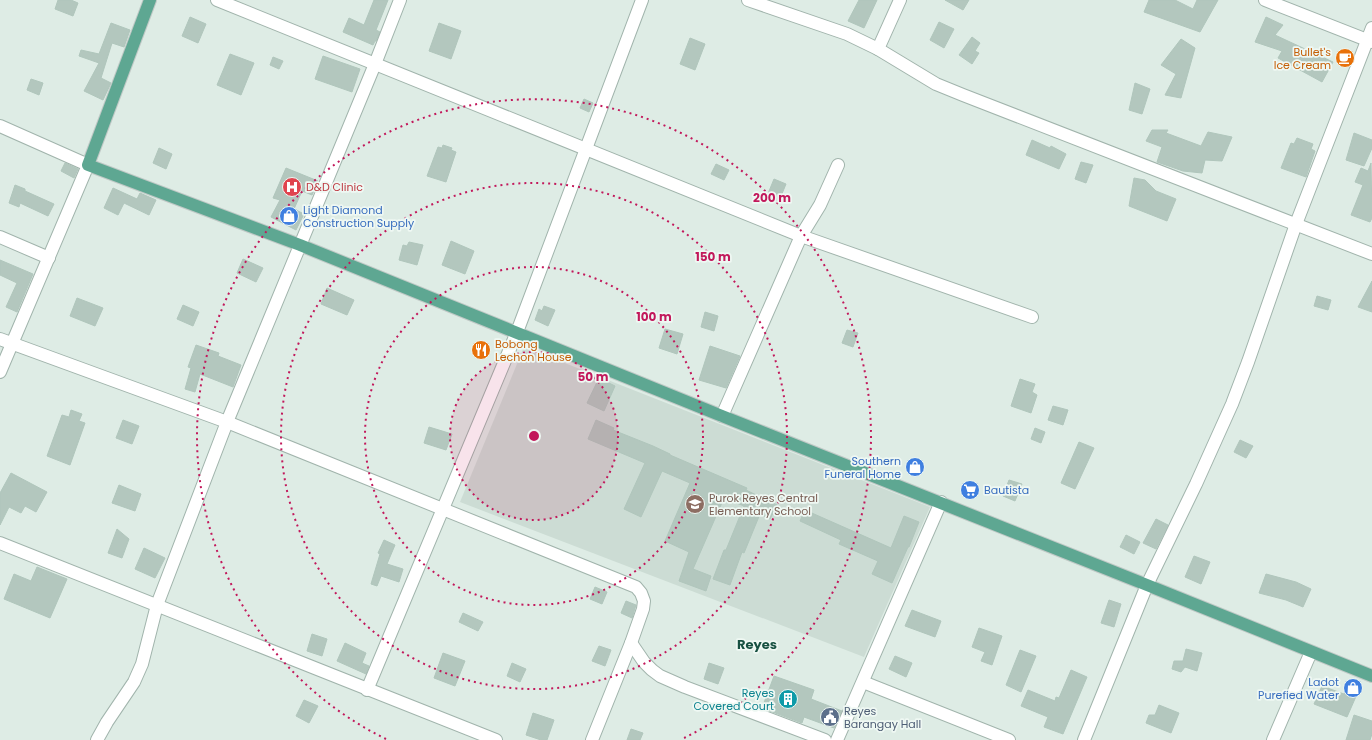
<svg xmlns="http://www.w3.org/2000/svg" width="1372" height="740" viewBox="0 0 1372 740" font-family="Poppins,sans-serif">
<rect width="100%" height="100%" fill="#deece5"/>
<path fill="#ccdcd4" d="M524,347L930,507L864,657L460,502Z"/>
<g fill="#b3c7be" stroke="#b0c6bc">
<path d="M58,0H71L78,3L73,16L55,9Z"/>
<path d="M374,0H388L376,30L380,32L376,41H375L373,45L343,32L349,18L364,25Z"/>
<path d="M859,0H877L864,28L848,21Z"/>
<path d="M945,0H969L963,10Z"/>
<path d="M1149,0H1175L1193,9L1197,0H1218L1200,32L1144,12Z"/>
<path d="M190,17L206,24L198,43L182,36Z"/>
<path d="M1266,17L1283,25L1275,35L1333,62L1322,82L1278,58L1282,51L1255,42Z"/>
<path d="M939,22L954,29L944,48L930,40Z"/>
<path d="M111,23L130,30L124,47L112,43L101,78L111,83L103,100L84,91L99,63L79,56L81,50L99,54Z"/>
<path d="M439,23L461,31L451,59L429,51Z"/>
<path d="M972,37L980,43L975,51L979,53L972,64L959,55Z"/>
<path d="M690,38L705,44L695,70L680,64Z"/>
<path d="M1181,39L1195,48L1181,98L1165,95L1176,74L1161,65Z"/>
<path d="M230,54L254,63L241,95L217,85Z"/>
<path d="M323,56L360,69L352,92L315,79Z"/>
<path d="M273,57L283,61L279,69L270,65Z"/>
<path d="M31,79L43,83L39,95L27,90Z"/>
<path d="M1135,83L1150,89L1142,114L1129,110Z"/>
<path d="M584,99L593,103L589,112L580,108Z"/>
<path d="M1152,130H1168L1166,133L1201,146L1208,132L1232,137L1222,161L1205,160L1202,173L1183,171L1157,162L1162,147L1146,141Z"/>
<path d="M1354,133L1372,140V148L1364,166L1346,160Z"/>
<path d="M1297,138L1313,144L1311,149L1315,151L1306,177L1281,168L1291,143L1294,144Z"/>
<path d="M1032,140L1050,148L1051,146L1066,154L1059,169L1026,155Z"/>
<path d="M443,145L452,148L451,150L456,152L446,182L427,176L438,147L442,148Z"/>
<path d="M159,148L172,154L166,169L153,163Z"/>
<path d="M1081,162L1093,165L1086,183L1075,179Z"/>
<path d="M65,163L78,169L74,178L61,171Z"/>
<path d="M1371,163L1372,218L1370,222L1351,215L1363,185L1355,182L1361,168L1368,171Z"/>
<path d="M716,164L729,170L724,180L711,174Z"/>
<path d="M286,168L318,181L312,195L302,191L294,209L304,214L296,230L271,217L280,200L273,198Z"/>
<path d="M1134,178L1145,180L1156,191L1176,199L1167,221L1129,206Z"/>
<path d="M774,179L786,184L779,201L767,196Z"/>
<path d="M15,185L25,189V191L54,204L48,216L20,203L19,207L9,203Z"/>
<path d="M113,188L137,199L140,193L156,200L149,215L124,203L118,215L104,208Z"/>
<path d="M451,241L474,251L465,274L442,265Z"/>
<path d="M409,242L423,245L417,265L399,260L403,245L407,246Z"/>
<path d="M243,259L263,268L256,282L237,273Z"/>
<path d="M0,260L33,274L17,312L6,307L17,283L0,275Z"/>
<path d="M1372,281V312L1358,307Z"/>
<path d="M327,288L354,300L347,315L321,304Z"/>
<path d="M1317,296L1331,300L1328,310L1314,306Z"/>
<path d="M77,298L103,308L95,326L70,316Z"/>
<path d="M183,305L199,312L193,326L177,319Z"/>
<path d="M544,306L555,310L548,326L535,320L539,309L542,311Z"/>
<path d="M705,312L718,316L714,331L701,327Z"/>
<path d="M665,329L683,334L677,354L659,348Z"/>
<path d="M847,330L858,333L853,347L842,343Z"/>
<path d="M196,345L219,353L218,356L241,365L233,387L200,374L195,392L185,389L191,368L188,367Z"/>
<path d="M710,346L740,356L726,388L699,380Z"/>
<path d="M599,378L615,386L604,411L587,403Z"/>
<path d="M1020,379L1035,384L1032,392L1037,395L1031,413L1011,406Z"/>
<path d="M1053,406L1068,410L1063,425L1048,420Z"/>
<path d="M71,410L82,414L79,421L85,423L70,465L47,456L62,415L69,417Z"/>
<path d="M123,420L139,426L132,444L116,438Z"/>
<path d="M596,420L614,428L613,430L653,446L670,454V455L747,488L746,490L777,505L770,519L760,514L744,553L742,552L730,585L713,579L724,550H726L744,506L724,498L693,569L711,576L706,591L679,581L689,552L665,541L690,483L662,471L641,517L624,509L645,463L588,439Z"/>
<path d="M429,427L452,434L446,450L424,443Z"/>
<path d="M1035,428L1045,432L1041,443L1031,439Z"/>
<path d="M1240,440L1253,446L1246,458L1234,452Z"/>
<path d="M1079,442L1094,448L1075,489L1061,483Z"/>
<path d="M11,473L47,492L36,512L25,506L21,513L9,507L0,525V493Z"/>
<path d="M1009,480L1022,484L1015,501L1003,496Z"/>
<path d="M119,485L141,494L135,511L112,503Z"/>
<path d="M805,510L891,548L904,516L919,522L909,547H908L892,583L872,574L878,561L839,544L841,540L800,521Z"/>
<path d="M1156,519L1168,525L1156,549L1143,543Z"/>
<path d="M117,529L129,539L122,558L108,553Z"/>
<path d="M1126,535L1140,542L1134,554L1120,547Z"/>
<path d="M384,540L395,545L387,564L403,569L399,582L381,576L377,586L371,584L380,554L378,553Z"/>
<path d="M144,548L165,558L155,578L135,569Z"/>
<path d="M1194,556L1210,562L1201,584L1185,577Z"/>
<path d="M37,567L67,579L50,618L4,599L14,574L31,581Z"/>
<path d="M1266,574L1296,582L1311,589L1303,607L1286,600L1259,593Z"/>
<path d="M595,587L607,592L602,604L590,599Z"/>
<path d="M1109,600L1121,604L1114,627L1101,623Z"/>
<path d="M626,601L636,605L632,618L621,613Z"/>
<path d="M912,610L941,621L935,637L905,626Z"/>
<path d="M463,613L483,622L478,631L459,622Z"/>
<path d="M979,628L1002,636L992,665L981,661L985,652L972,647Z"/>
<path d="M312,634L327,639L322,656L307,651Z"/>
<path d="M345,643L366,653L362,663L369,666L366,674L337,661Z"/>
<path d="M599,646L611,650L605,666L592,661Z"/>
<path d="M1186,649L1202,653L1197,671L1185,667L1181,672L1172,669L1174,661H1183Z"/>
<path d="M1020,650L1036,656L1021,692L1006,685Z"/>
<path d="M443,653L465,661L455,686L434,678Z"/>
<path d="M895,656L912,663L906,677L889,669Z"/>
<path d="M512,663L526,669L520,682L507,676Z"/>
<path d="M709,663L724,668L718,684L704,679Z"/>
<path d="M1071,670L1087,677L1063,734L1044,727L1048,717L1021,706L1028,690L1055,701L1056,697L1059,698Z"/>
<path d="M774,676L814,690L811,699L842,711L834,728L804,717L802,723L762,708Z"/>
<path d="M1350,681L1361,685L1347,717L1314,704L1322,686L1344,694Z"/>
<path d="M304,700L318,706L309,723L296,716Z"/>
<path d="M1159,705L1179,713L1171,733L1146,723L1149,715H1155Z"/>
<path d="M533,713L554,720L547,740H541L526,735Z"/>
<path d="M1354,715L1372,721V734L1370,740H1346Z"/>
<path d="M631,729L643,733L640,740H627Z"/>
</g>
<g fill="none" stroke-linecap="round" stroke-linejoin="round">
<defs>
<g id="minor">
<path d="M217,0L801,236L1032,317"/>
<path d="M748,0L847,34L878,49L936,84L963,95L1372,254"/>
<path d="M1265,0L1372,42"/>
<path d="M878,49L900,0"/>
<path d="M0,126L88,165L0,372"/>
<path d="M0,237L49,258"/>
<path d="M0,339L227,422L636,587L641,593L644,601L643,609L631,643L592,740"/>
<path d="M722,416L801,236L820,205L838,165"/>
<path d="M0,543L496,740"/>
<path d="M631,643L644,662L652,670L660,676L685,687L825,740"/>
<path d="M863,682L1009,740"/>
<path d="M367,690L517,332L642,0"/>
<path d="M97,740L107,722L134,682L142,664L157,605L227,422L375,64L400,0"/>
<path d="M837,740L941,502"/>
<path d="M1084,740L1147,585L1196,484L1232,404L1248,362L1296,224L1372,28"/>
<path d="M1273,740L1311,652"/>
</g>
<path id="major" d="M150,0L88,165L300,245L722,416L1147,585L1372,676"/>
</defs>
<use href="#minor" stroke="#a1b4ac" stroke-width="14"/>
<use href="#major" stroke="#c0c9c6" stroke-width="14"/>
<use href="#minor" stroke="#fff" stroke-width="12"/>
<use href="#major" stroke="#5ea792" stroke-width="12"/>
</g>
<circle cx="534" cy="436" r="84" fill="#c2185b" fill-opacity=".12"/>
<g fill="none" stroke="#c2185b" stroke-width="2" stroke-dasharray="2 4">
<circle cx="534" cy="436" r="84"/>
<circle cx="534" cy="436" r="169"/>
<circle cx="534" cy="436" r="253"/>
<path d="M386 739A337 337 0 1 1 682 739"/>
</g>
<defs>
<symbol id="cafe-disc" viewBox="-11 -11 22 22"><circle r="9.5" fill="#e8710a" stroke="#eff8f3"/><path d="M-5.5-4.5H6V0H3Q3 3.5 0 3.5H-2.5Q-5.5 3.5-5.5 0ZM3-3.2v2h1.7v-2ZM-6 4.5H4V6H-6Z" fill="#fff"/></symbol>
<symbol id="hospital-disc" viewBox="-11 -11 22 22"><circle r="9.5" fill="#e0444e" stroke="#eff8f3"/><path d="M-5-5h3v3.5h4V-5h3V5h-3V1.5h-4V5h-3Z" fill="#fff"/></symbol>
<symbol id="shop-disc" viewBox="-11 -11 22 22"><circle r="9.5" fill="#3f7fe0" stroke="#eff8f3"/><path d="M-5-2.5h2.3a2.7 3.5 0 0 1 5.4 0H5L5.5 6h-11ZM-1.5-2.5h3a1.5 2.3 0 0 0-3 0Z" fill="#fff"/></symbol>
<symbol id="restaurant-disc" viewBox="-11 -11 22 22"><circle r="9.5" fill="#e8710a" stroke="#eff8f3"/><path d="M-5-6h1v4h1v-4h1v4h1v-4h1v5L-1.5 .5V6h-2V.5L-5-1ZM5-6V6H3V1.5H1.5Q1.5-4 5-6Z" fill="#fff"/></symbol>
<symbol id="supermarket-disc" viewBox="-11 -11 22 22"><circle r="9.5" fill="#3f7fe0" stroke="#eff8f3"/><path d="M-6-5.5h2.5l.6 2H6L4.5 2H-2.5L-4.4-4H-6ZM-1.5 3.2a1.3 1.3 0 1 0 .1 0ZM3 3.2a1.3 1.3 0 1 0 .1 0Z" fill="#fff"/></symbol>
<symbol id="school-disc" viewBox="-11 -11 22 22"><circle r="9.5" fill="#8d6e63" stroke="#eff8f3"/><path d="M0-5L7-2L0 1L-7-2ZM-4 1L0 2.5L4 1V4Q0 6-4 4Z" fill="#fff"/></symbol>
<symbol id="building-disc" viewBox="-11 -11 22 22"><circle r="9.5" fill="#0f9aa8" stroke="#eff8f3"/><path d="M-4-6H4V6H1V3H-1V6H-4ZM-2.5-4.3h1.7v1.8h-1.7ZM.8-4.3h1.7v1.8H.8ZM-2.5-1h1.7V.8h-1.7ZM.8-1h1.7V.8H.8Z" fill="#fff"/></symbol>
<symbol id="civic-disc" viewBox="-11 -11 22 22"><circle r="9.5" fill="#5c6f8a" stroke="#eff8f3"/><path d="M-.6-6.5H3V-4.5H.6V-3L4-1V1h2V6H-6V1h2V-1L-.6-3ZM-1.2 2.5V6h2.4V2.5Z" fill="#fff"/></symbol>
</defs>
<g fill-rule="evenodd">
<use href="#cafe-disc" x="1334" y="47" width="22" height="22"/>
<use href="#hospital-disc" x="281" y="176" width="22" height="22"/>
<use href="#shop-disc" x="278" y="205" width="22" height="22"/>
<use href="#restaurant-disc" x="470" y="339" width="22" height="22"/>
<use href="#shop-disc" x="904" y="456" width="22" height="22"/>
<use href="#supermarket-disc" x="959" y="479" width="22" height="22"/>
<use href="#school-disc" x="684" y="493" width="22" height="22"/>
<use href="#shop-disc" x="1342" y="677" width="22" height="22"/>
<use href="#building-disc" x="777" y="688" width="22" height="22"/>
<use href="#civic-disc" x="819" y="706" width="22" height="22"/>
</g>
<g text-anchor="middle" dominant-baseline="central" stroke-width="3.5" stroke-linejoin="round" paint-order="stroke">
<g font-size="11" fill="#c56008" stroke="#eff8f3" text-anchor="end">
<text x="1331" y="52">Bullet's<tspan x="1331" dy="13">Ice Cream</tspan></text>
<text x="495" y="344" text-anchor="start">Bobong<tspan x="495" dy="13">Lechon House</tspan></text>
</g>
<g font-size="11" fill="#be3a42" stroke="#eff8f3" text-anchor="start">
<text x="306" y="187">D&amp;D Clinic</text>
</g>
<g font-size="11" fill="#366cbe" stroke="#eff8f3" text-anchor="start">
<text x="303" y="210">Light Diamond<tspan x="303" dy="13">Construction Supply</tspan></text>
<text x="901" y="461" text-anchor="end">Southern<tspan x="901" dy="13">Funeral Home</tspan></text>
<text x="984" y="490">Bautista</text>
<text x="1339" y="682" text-anchor="end">Ladot<tspan x="1339" dy="13">Purefied Water</tspan></text>
</g>
<g font-size="11" fill="#785e54" stroke="#eff8f3" text-anchor="start">
<text x="709" y="498">Purok Reyes Central<tspan x="709" dy="13">Elementary School</tspan></text>
</g>
<g font-size="11" fill="#0d838f" stroke="#eff8f3" text-anchor="end">
<text x="774" y="693">Reyes<tspan x="774" dy="13">Covered Court</tspan></text>
</g>
<g font-size="11" fill="#4e5e75" stroke="#eff8f3" text-anchor="start">
<text x="844" y="711">Reyes<tspan x="844" dy="13">Barangay Hall</tspan></text>
</g>
<g font-size="13" font-weight="bold" fill="#185142" stroke="#eff8f3">
<text x="757" y="644">Reyes</text>
</g>
</g>
<circle cx="534" cy="436" r="6" fill="#c2185b" stroke="#eff8f3" stroke-width="2"/>
<g font-size="12" text-anchor="middle" font-weight="bold" fill="#c2185b" stroke="#eff8f3" stroke-width="3.5" stroke-linejoin="round" paint-order="stroke">
<text x="772" y="202">200 m</text>
<text x="713" y="261">150 m</text>
<text x="654" y="321">100 m</text>
<text x="593" y="381">50 m</text>
</g>
</svg>
